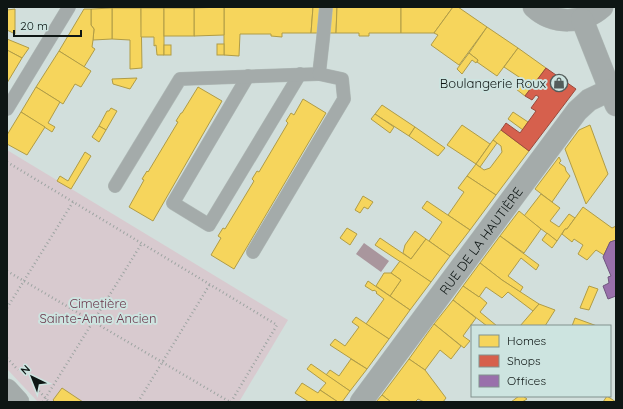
<svg xmlns="http://www.w3.org/2000/svg" width="623" height="409" viewBox="0 0 623 409" font-family="Quicksand,sans-serif">
<rect width="100%" height="100%" fill="#d2dfdc"/>
<path fill="#d8cacf" d="M7,150L288,320L239,402H38L7,369Z"/>
<path fill="#a9969d" d="M364,243L389,261L381,272L356,254Z"/>
<g fill="#f6d55c" stroke="#b09c46">
<path d="M224,7H313L311,33H282V37L271,36V34H240L239,56L224,55Z"/>
<path d="M224,7V35L194,36V8Z"/>
<path d="M313,7H337L336,33H311Z"/>
<path d="M337,7H401V33H369V36H359V33H336Z"/>
<path d="M401,7H453L434,33H401Z"/>
<path d="M453,7H458L487,27L459,65L431,45L438,35L434,33Z"/>
<path d="M112,8H141L142,68L130,69V40L112,39Z"/>
<path d="M112,8V39L93,40L94,29L91,25V9Z"/>
<path d="M141,8H164V55H157L156,45L154,46V37H141Z"/>
<rect x="164" y="8" width="30" height="28"/>
<path d="M15,9V34L7,30V10Z"/>
<path d="M84,9H91V25L94,29L93,40L92,47L95,49L84,67L59,51Z"/>
<path d="M487,27L518,48L497,76L477,62L478,60L469,53Z"/>
<path d="M7,39L29,48L22,58L7,50Z"/>
<rect x="217" y="44" width="7" height="11"/>
<rect x="164" y="45" width="7" height="10"/>
<path d="M518,48L546,68L525,96L516,89L522,79L504,67Z"/>
<path d="M7,50L22,58L7,83Z"/>
<path d="M59,51L91,71L81,87L75,84L63,104L36,87Z"/>
<path d="M469,53L478,60L476,63L472,60L462,74L457,69Z"/>
<path d="M137,78L130,89L113,84L112,79Z"/>
<path d="M36,87L60,102L48,123L55,127L52,132L21,112Z"/>
<path d="M198,87L222,101L153,221L129,207L144,180L142,179L147,171L148,172L178,122L176,121L181,113H182Z"/>
<path d="M303,99L326,113L234,269L211,255L221,238L218,236L223,228L225,229L254,181L252,179L257,171L259,172L288,123L286,121L291,113L294,115Z"/>
<path d="M382,105L415,127L409,136L375,114Z"/>
<path d="M111,108L117,111L106,130L99,126L107,111H109Z"/>
<path d="M21,112L45,127L27,155L7,144V135Z"/>
<path d="M513,112L528,122L523,130L508,119Z"/>
<path d="M375,114L394,127L390,133L371,119Z"/>
<path d="M462,125L490,144L476,164L447,145Z"/>
<path d="M590,125L608,174L586,204L565,149L579,130Z"/>
<path d="M99,126L106,130L99,142L92,137Z"/>
<path d="M415,127L445,148L438,156L409,136Z"/>
<path d="M501,130L529,151L496,195L467,176L476,164L484,170L490,168L502,152L501,146L493,140Z"/>
<path d="M493,140L497,143L480,167L476,164Z"/>
<path d="M85,152L91,156L71,189L57,181L60,176L68,181Z"/>
<path d="M559,157L561,161L559,163L565,167L566,171L570,176L552,202L535,189Z"/>
<path d="M467,176L496,195L470,230L448,215L464,192L458,188Z"/>
<path d="M541,194L560,208L550,221L559,227L569,214L575,218L567,229H565L557,241L524,216Z"/>
<path d="M363,196L373,202L368,209L364,207L360,213L355,210Z"/>
<path d="M427,201L470,230L450,256L429,241L442,222L422,208Z"/>
<path d="M583,207L612,228L616,226V240L610,242L604,255L596,250L587,260L578,254L583,245L574,239L572,242L562,234L565,229H567Z"/>
<path d="M519,211L541,229L524,253L500,236Z"/>
<path d="M347,228L357,234L350,245L340,238Z"/>
<path d="M415,231L426,239L411,259L403,253L405,245Z"/>
<path d="M547,233L557,241L552,248L542,240Z"/>
<path d="M500,236L539,265L536,270L521,258L508,276L523,287L520,292L502,280L480,263Z"/>
<path d="M380,238L411,259L426,239L450,256L431,282L375,245Z"/>
<path d="M400,261L431,282L410,310L390,296L401,280L391,273Z"/>
<path d="M480,263L502,280L539,304L533,311L508,292L502,298L486,287L479,297L463,286Z"/>
<path d="M384,273H391L401,280L390,296L376,286Z"/>
<path d="M368,281L410,310L389,339L366,324L384,299L376,293L377,292L374,290L373,291L365,286Z"/>
<path d="M463,286L479,297V296L487,303L480,312L497,326H487L453,300Z"/>
<path d="M589,286L598,289L589,310L580,308Z"/>
<path d="M453,300L476,318L463,336L470,341L464,348L434,324Z"/>
<path d="M539,304L555,310L545,326H520Z"/>
<path d="M356,317L389,339L367,369L330,345L335,339L345,346L359,327L352,322Z"/>
<path d="M575,318L597,326H572Z"/>
<path d="M434,324L461,346L451,359L440,350L425,370L409,359Z"/>
<path d="M351,359L367,369L350,391L326,375L330,370L339,376Z"/>
<path d="M409,359L425,370L446,398L443,402H424L418,399L415,402H391L382,395Z"/>
<path d="M311,364L350,391L342,402H338L320,390L326,383L307,369Z"/>
<path d="M302,383L318,393L320,390L338,402H309L295,393Z"/>
<path d="M62,388L83,402H55L53,400Z"/>
<path d="M382,395L391,402H376Z"/>
<path d="M519,396H523L527,399L522,402H511Z"/>
<path d="M607,396L616,402H603Z"/>
</g>
<path fill="#d6604d" stroke="#9a4a3c" d="M546,68L576,89L529,151L501,130L506,123L520,133L536,111L531,108L539,97L536,95L532,100L525,96Z"/>
<path fill="#9970ab" stroke="#6f557e" d="M616,240V296L608,299L603,286L609,283L608,277L611,276L603,257L610,242Z"/>
<g fill="none" stroke-linecap="round" stroke-linejoin="round">
<defs>
<g id="lane">
<path d="M248,76L173,203L209,225L300,74"/>
<path d="M7,109L69,7"/>
<path d="M115,186L180,79L319,74L323,39L326,7"/>
<path d="M253,252L344,99L342,79L319,74"/>
</g>
<g id="street">
<path d="M534,7C553,25 583,24 602,7"/>
<path d="M582,19L616,105"/>
<path d="M7,390L18,402"/>
<path id="s1" d="M361,402L577,111L589,100L610,90"/>
</g>
</defs>
<use href="#lane" stroke="#b0bab7" stroke-width="14"/>
<use href="#street" stroke="#b0bab7" stroke-width="23"/>
<g stroke="#9da4a2" stroke-width="2.5" stroke-dasharray="1 3" stroke-linecap="butt">
<path d="M7,162L277,325L231,402"/>
<path d="M7,271L230,402"/>
<path d="M7,308L73,202"/>
<path d="M7,358L18,370"/>
<path d="M39,391L49,402"/>
<path d="M43,402L142,243"/>
<path d="M138,402L210,284"/>
</g>
<use href="#lane" stroke="#a4abaa" stroke-width="13"/>
<use href="#street" stroke="#a4abaa" stroke-width="22"/>
</g>
<defs>
<symbol id="shop-ring" viewBox="-11 -11 22 22"><circle r="9.5" fill="#cde4e0" stroke="#535c5a" stroke-width="1.5"/><path d="M-5-2.5h2.3a2.7 3.5 0 0 1 5.4 0H5L5.5 6h-11ZM-1.5-2.5h3a1.5 2.3 0 0 0-3 0Z" fill="#535c5a"/></symbol>
</defs>
<g fill-rule="evenodd">
<use href="#shop-ring" x="549" y="73" width="20" height="20"/>
</g>
<g text-anchor="middle" dominant-baseline="central" stroke-width="4" stroke-linejoin="round" paint-order="stroke">
<g font-size="13" fill="#0e1614" stroke="#cde4e0" text-anchor="end">
<text x="546" y="83">Boulangerie Roux</text>
</g>
<g font-size="13" fill="#0e1614" stroke="#cde4e0">
<text stroke="none"><textPath href="#s1" startOffset="201">RUE DE LA HAUTIÈRE</textPath></text>
</g>
<g font-size="13" fill="#6a384c" stroke="#cde4e0">
<text x="98" y="303">Cimetière<tspan x="98" dy="15">Sainte-Anne Ancien</tspan></text>
</g>
</g>
<rect width="623" height="409" fill="none" stroke="#0e1614" stroke-width="16"/>
<rect x="471" y="325" width="140" height="72" fill="#cde4e0" stroke="#81928e"/>
<rect x="479" y="335" width="20" height="12" fill="#f6d55c" stroke="#81928e"/>
<text x="507" y="345" font-size="12" fill="#0e1614">Homes</text>
<rect x="479" y="355" width="20" height="12" fill="#d6604d" stroke="#81928e"/>
<text x="507" y="365" font-size="12" fill="#0e1614">Shops</text>
<rect x="479" y="375" width="20" height="12" fill="#9970ab" stroke="#81928e"/>
<text x="507" y="385" font-size="12" fill="#0e1614">Offices</text>
<g transform="translate(32 377) rotate(317)" stroke="#cde4e0" stroke-width="3" paint-order="stroke">
<path d="M0-3L7 15L0 10L-7 15Z" fill="#0e1614"/>
<text y="-6" font-size="11" font-weight="bold" text-anchor="middle" fill="#0e1614">N</text>
</g>
<path d="M14 30v6h67v-6" fill="none" stroke="#0e1614" stroke-width="2"/>
<text x="20" y="30" font-size="12" fill="#0e1614" stroke="#cde4e0" stroke-width="3" paint-order="stroke">20 m</text>
</svg>
